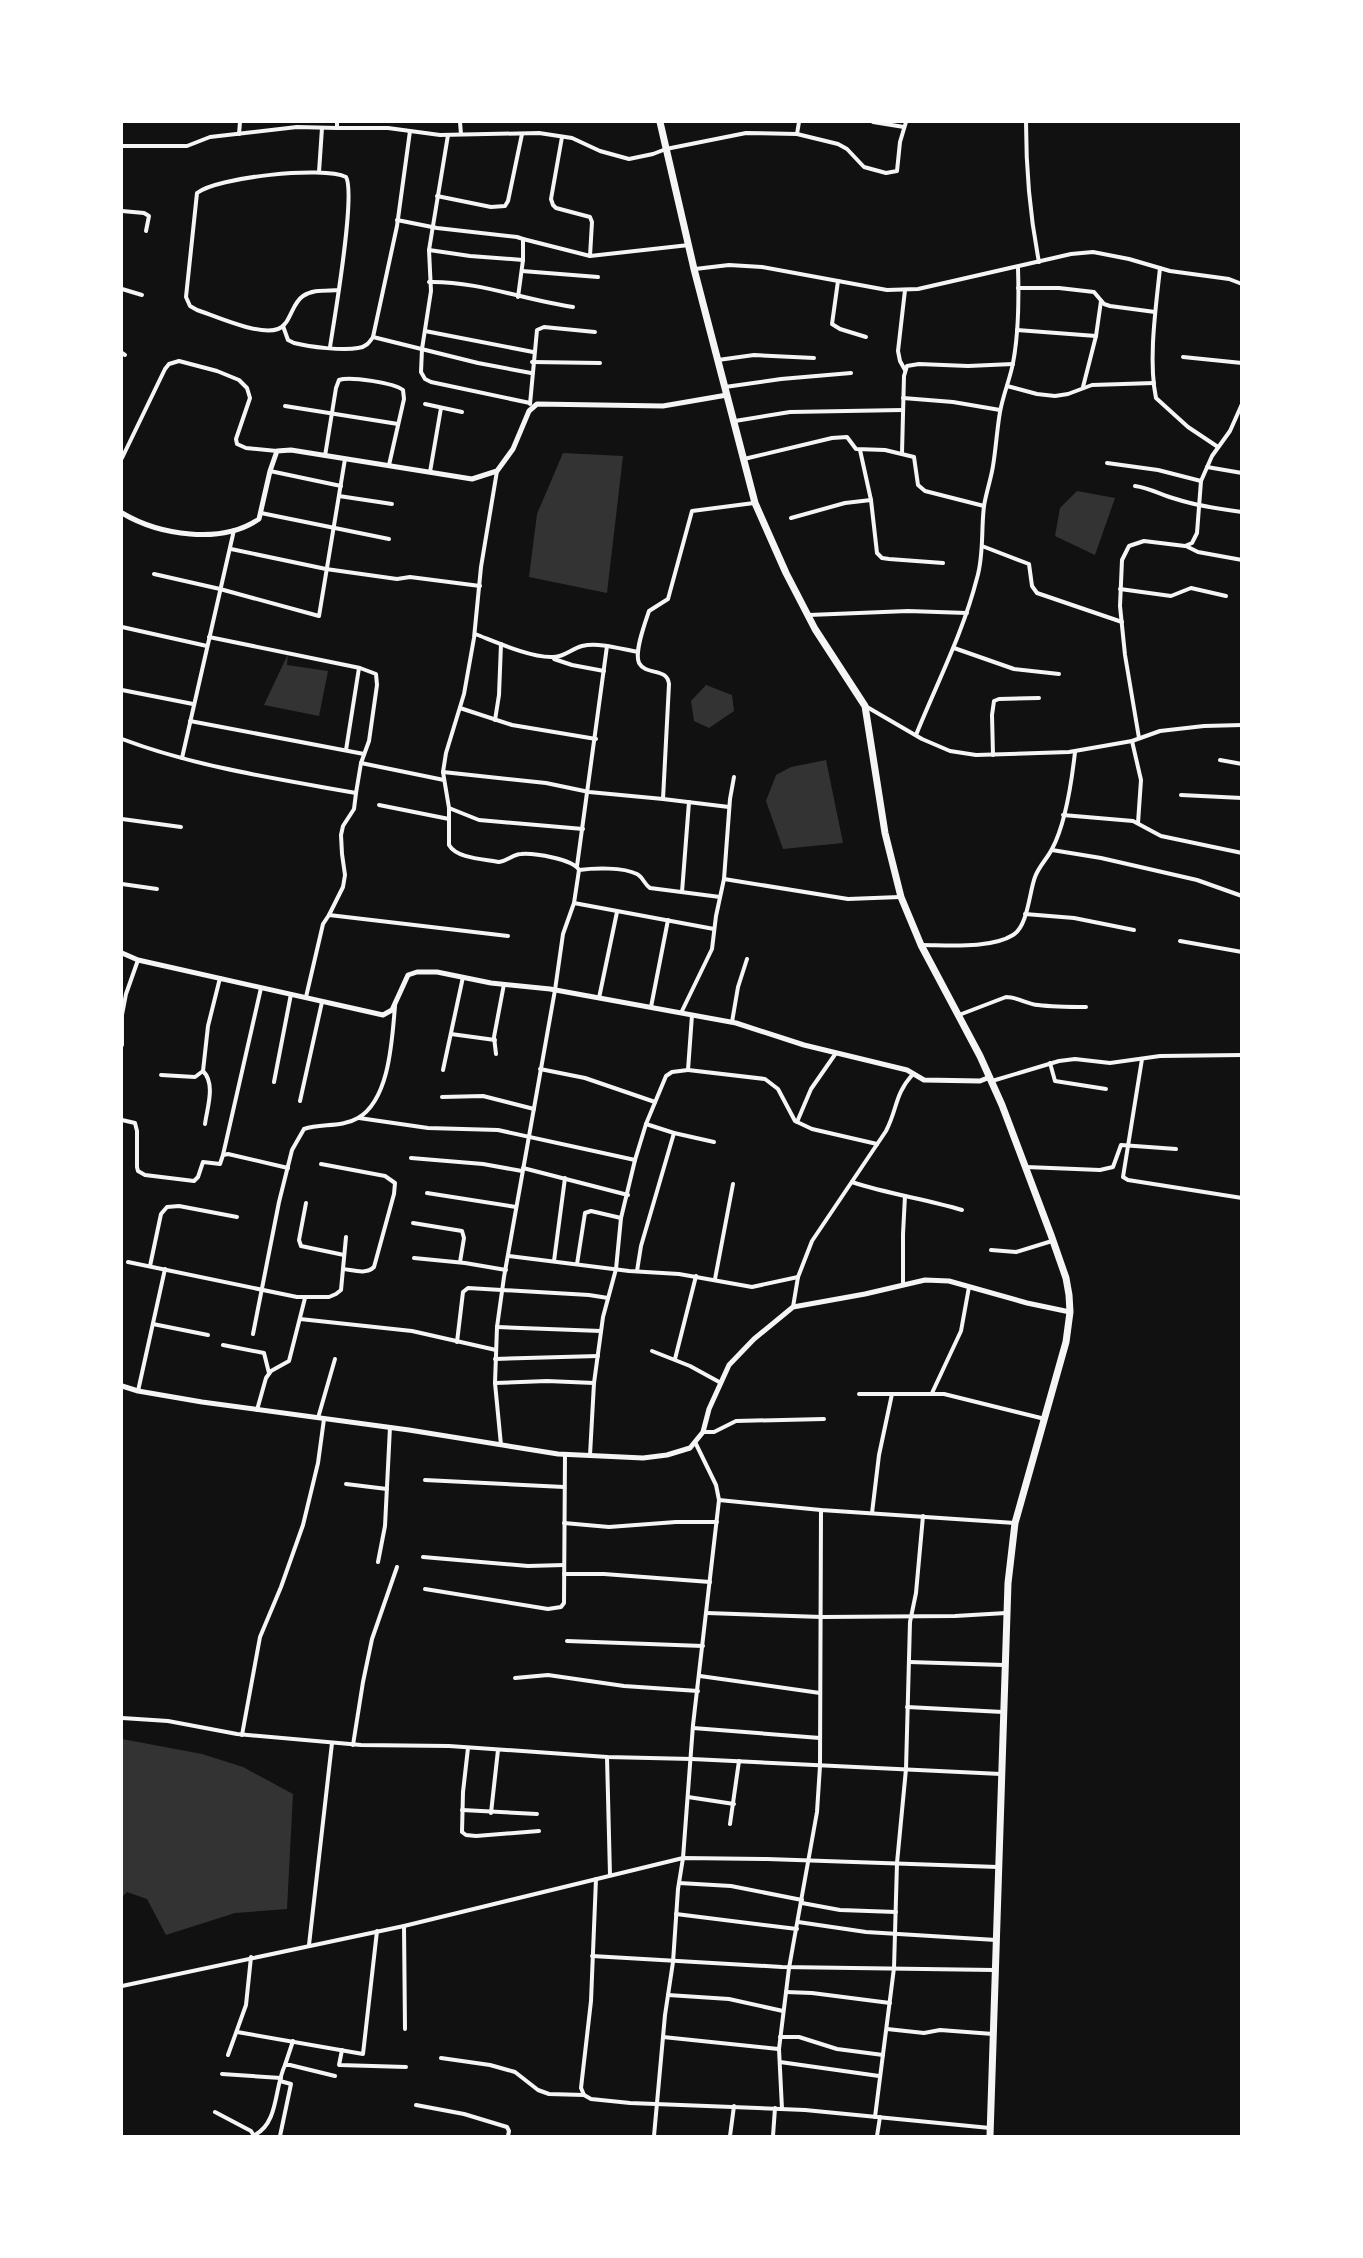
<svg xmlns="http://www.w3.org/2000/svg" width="1363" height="2258" viewBox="0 0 1363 2258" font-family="Cabin,sans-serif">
<rect width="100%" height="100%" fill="#111"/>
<g fill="#333">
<path d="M563,453L623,456L607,593L529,577L537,514Z"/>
<path d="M1077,491L1115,498L1095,555L1055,536L1060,508Z"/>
<path d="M288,654L287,665L328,671L319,716L264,705Z"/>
<path d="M706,685L732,695L734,711L709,728L694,721L691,701Z"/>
<path d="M826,760L843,843L783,849L766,801L776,775L791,767Z"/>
<path d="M122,1739L202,1754L243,1767L293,1794L287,1909L235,1913L166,1935L147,1899L127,1892L122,1897Z"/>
</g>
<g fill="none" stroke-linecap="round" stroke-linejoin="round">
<g stroke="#f5f5f5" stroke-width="4">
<path d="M337,122V128"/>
<path d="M460,122L461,134"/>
<path d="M873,122L904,127"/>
<path d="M1026,122C1026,168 1030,216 1039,262"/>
<path d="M239,134L240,122"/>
<path d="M797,134L799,122"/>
<path d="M448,135L429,250L431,291L422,349L421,372L425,379L431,382L530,403"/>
<path d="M562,137L551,199L553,205L556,208L590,217L592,222L590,256"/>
<path d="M122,146H187L210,137L297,127L337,128H388L440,135L539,133L572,138L600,151L629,159L653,154L666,149L746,133L797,134L838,144L847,149L864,167L886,173L897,171L900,142L906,122"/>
<path d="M319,172L322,128"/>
<path d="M437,196L491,207L505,206L508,201L522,134"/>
<path d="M122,211L144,213L149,216L146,231"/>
<path d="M397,220L437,228L517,237L523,239V260L518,297"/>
<path d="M523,239L590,256L689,245"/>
<path d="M429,250L470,256L523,260"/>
<path d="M1160,268C1156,307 1148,360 1156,398L1188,427L1218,447"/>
<path d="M695,269L729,265L762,267L887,290L918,289L1071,254L1093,252L1129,259L1170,271L1229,279L1242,284"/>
<path d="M522,271L598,277"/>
<path d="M838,281L832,324L840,329L866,337"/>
<path d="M429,282C478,281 524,300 573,307"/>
<path d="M1018,288H1059L1094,292L1104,304L1110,306L1155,312"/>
<path d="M122,289L142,295"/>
<path d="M283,326L288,340L294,343C310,347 343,351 358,348C366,347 369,343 373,337L397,226L410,131"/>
<path d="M1017,330L1096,336"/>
<path d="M425,331L533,352"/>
<path d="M373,337L478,363L531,373"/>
<path d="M330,347C334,321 356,194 346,177C323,166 217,177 197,193L186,297L190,306L197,310C215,316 259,336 278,329C291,324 291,304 303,296C313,289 327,291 339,290"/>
<path d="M122,353L125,355"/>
<path d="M1183,357L1242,363"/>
<path d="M718,360L754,355L814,358"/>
<path d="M532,362L600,363"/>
<path d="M905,370L900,361L898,351L905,290"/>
<path d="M1007,386L1037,394L1055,396L1068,394L1092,385L1154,383"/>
<path d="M725,387L781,379L851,373"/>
<path d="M1083,387L1096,336L1101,301"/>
<path d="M903,398L953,402L1000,410"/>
<path d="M425,404L462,412"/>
<path d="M530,404L537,330L544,327L595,332"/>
<path d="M285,406L398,424"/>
<path d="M735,421L790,412L903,410"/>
<path d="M860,450L871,500L877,553L882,558L889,559L943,563"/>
<path d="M902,453L904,376L907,366L919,364L968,366L1013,364"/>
<path d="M325,456L336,388L339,380C350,376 394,383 403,390L404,399L389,465"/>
<path d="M122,458L165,369L169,364L179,361L217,371L239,380L247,388L250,398L236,439L237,444L246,448L277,451"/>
<path d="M744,459L832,438L847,437L856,449L885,450L914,457L918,485L925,491L984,506"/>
<path d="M1107,463L1158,470L1201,481"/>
<path d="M1207,467L1242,473"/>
<path d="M270,471L341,486"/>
<path d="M497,471L481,567L474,638L464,694L446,753L443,772L449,808V845C457,859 485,859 499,862C508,861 513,854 521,854C534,853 573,859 579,870L574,903L563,934L555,990L504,1277L497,1327L495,1383L501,1445"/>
<path d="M430,472L441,408"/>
<path d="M1135,486C1150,488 1161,495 1176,499C1197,506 1219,509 1242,512"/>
<path d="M339,496L392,504"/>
<path d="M261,513L389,539"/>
<path d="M791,518L845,503L871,500"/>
<path d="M982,546L1029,564L1032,586L1037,593L1122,622"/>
<path d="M1186,546L1198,552L1242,560"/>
<path d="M231,549L326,569L397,579L410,577L480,586"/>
<path d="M154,574L220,589L319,616L345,459"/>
<path d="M1120,589L1171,596L1191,588L1226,596"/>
<path d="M809,615L908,611L967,613"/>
<path d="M122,627L207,646"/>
<path d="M475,634C496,642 529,657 551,657C563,658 571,649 582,646C599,642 621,649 638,652"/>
<path d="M954,648L1014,669L1059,674"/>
<path d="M554,659L572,665L604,671"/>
<path d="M122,690L193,704"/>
<path d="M867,707L922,739L950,751L976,755L1069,752L1132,741L1160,731L1204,726L1242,725"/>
<path d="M460,708L512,725L596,739"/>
<path d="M495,720L499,695L501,644"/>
<path d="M190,721L364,754"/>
<path d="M916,735C937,683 963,633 977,578C984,555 981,530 984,506C986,493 991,479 993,466C996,448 997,429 1000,412C1003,395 1010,379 1013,363C1019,332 1019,299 1018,268"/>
<path d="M1139,738L1125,655L1120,606L1122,560L1129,546L1144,541L1185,546L1192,543L1197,533L1201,481L1212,456L1230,431L1242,404"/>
<path d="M122,739C196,767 278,779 356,793L361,763L369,741L377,685L376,674L360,668L209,637"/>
<path d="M1132,741L1141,780L1138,823"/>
<path d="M346,750L359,668"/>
<path d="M993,755L992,715L994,701L999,699L1039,698"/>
<path d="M182,758L234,530"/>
<path d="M1220,760L1242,764"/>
<path d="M361,763L444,780"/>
<path d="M443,772L546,783L589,792L663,799L669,684C667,667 646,676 639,663C634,652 645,623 649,611L668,599L692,511L754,503"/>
<path d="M1181,795L1242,798"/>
<path d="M663,799L729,807"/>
<path d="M379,805L449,819"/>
<path d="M449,808L479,820L583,829"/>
<path d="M1063,815L1133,821L1161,836L1242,853"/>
<path d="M122,819L181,827"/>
<path d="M1052,850L1101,858L1197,880L1242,896"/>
<path d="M577,866L607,646"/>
<path d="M579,870C594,868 623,867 637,874C643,877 644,884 650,888L720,897"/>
<path d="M724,879L848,899L900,897"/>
<path d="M122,884L157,889"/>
<path d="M682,892L689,802"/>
<path d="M574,903L714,929"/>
<path d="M1025,914L1074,918L1134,930"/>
<path d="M329,915L343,887L345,875L342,854L341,835L343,826L354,809L356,793"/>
<path d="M1180,941L1242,952"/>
<path d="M922,945C947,945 991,949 1013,935C1028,926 1029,893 1035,877C1039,866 1047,859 1052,849C1065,825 1072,779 1075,752"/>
<path d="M306,997L323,924L329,915L508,936"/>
<path d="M599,998L617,912"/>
<path d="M651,1007L668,920"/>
<path d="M681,1013L712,949L716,916L724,879L730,799L734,777"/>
<path d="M692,1015L688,1070L765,1079L778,1089L795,1121L812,1129L877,1144"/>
<path d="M959,1015L1006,997C1017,997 1027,1004 1038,1005C1054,1007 1070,1007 1086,1007"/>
<path d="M732,1022L738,987L747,959"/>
<path d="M451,1034L495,1040"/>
<path d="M122,1045V1015L126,994L138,960"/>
<path d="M496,1054L494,1037L504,984"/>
<path d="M1142,1059L1123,1177L1128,1180L1242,1198"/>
<path d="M1050,1063L1055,1081L1106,1089"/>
<path d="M540,1069L585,1078L655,1102"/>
<path d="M443,1070L463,977"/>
<path d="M203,1071C216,1084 207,1108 205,1124"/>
<path d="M161,1075L195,1077L203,1071L208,1026L220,978"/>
<path d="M992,1081L1059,1061L1075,1059L1110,1063L1160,1056L1242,1055"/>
<path d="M274,1082L291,994"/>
<path d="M442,1097L483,1096L534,1109"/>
<path d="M300,1101L322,1002"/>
<path d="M359,1118L428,1128L498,1130L635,1160"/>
<path d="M122,1120L135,1123L137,1131V1167L138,1171L145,1175L194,1181L198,1177L203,1162L220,1164L223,1155L228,1154L288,1168"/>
<path d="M797,1122L811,1089L836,1053"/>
<path d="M646,1124L674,1133L714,1142"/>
<path d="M223,1155L261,988"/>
<path d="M411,1158L483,1164L522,1171"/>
<path d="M321,1164L385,1176L395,1183L394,1194L374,1267C366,1275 353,1270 343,1269"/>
<path d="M1026,1167L1100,1170L1113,1167L1121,1145L1176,1149"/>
<path d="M523,1168L628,1195"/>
<path d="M852,1182C888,1194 925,1199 962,1210"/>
<path d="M427,1193L516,1207"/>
<path d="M306,1203L299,1240L301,1246L344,1255"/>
<path d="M413,1223L462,1231L464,1238L460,1262"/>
<path d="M991,1250L1016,1252L1052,1241"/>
<path d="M509,1256L629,1271L679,1274L752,1287L798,1277"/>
<path d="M414,1258L465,1263L506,1270"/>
<path d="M554,1261L565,1178"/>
<path d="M128,1262L297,1297H329L336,1294L341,1290L346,1237"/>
<path d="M577,1264L585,1213L591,1211L621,1218"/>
<path d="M150,1266L161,1214L167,1207L179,1206L237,1217"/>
<path d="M637,1271L641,1246L674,1133"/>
<path d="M715,1279L733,1184"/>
<path d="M903,1284V1234L905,1196"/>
<path d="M793,1307L798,1277L812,1241L886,1131C898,1108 894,1095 913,1074"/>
<path d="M300,1319L412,1331L496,1350"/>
<path d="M153,1324L208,1335"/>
<path d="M497,1327L601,1331"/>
<path d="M253,1334L279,1202L292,1150L304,1129C321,1123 341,1128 358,1118C390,1099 392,1039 395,1006"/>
<path d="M457,1342L463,1292L468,1288L589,1295L608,1298"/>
<path d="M223,1345L264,1353L269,1373"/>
<path d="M652,1351L690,1366L721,1383"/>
<path d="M495,1359L598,1356"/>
<path d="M675,1359L696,1276"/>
<path d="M495,1383L547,1381L594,1383"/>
<path d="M138,1391L165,1269"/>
<path d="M932,1393L961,1331L969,1287"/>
<path d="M859,1394H944L1045,1419"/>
<path d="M257,1410L266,1378L271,1371L289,1361L305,1298"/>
<path d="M318,1418L335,1359"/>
<path d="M703,1432H714L736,1421L824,1419"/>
<path d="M695,1442L716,1485L719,1500L821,1510L1015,1523"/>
<path d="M590,1455L594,1383L603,1317L616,1269L621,1218L635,1160L646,1124L666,1076L672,1072L688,1070"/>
<path d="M425,1480L564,1487"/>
<path d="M346,1484L387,1489"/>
<path d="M872,1513L879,1455L892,1394"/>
<path d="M564,1523L609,1527L676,1522H717"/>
<path d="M423,1557L528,1566L564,1565"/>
<path d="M378,1562L385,1526L390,1427"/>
<path d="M564,1574H604L710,1582"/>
<path d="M425,1589L548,1609L561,1607L564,1603L565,1454"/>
<path d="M707,1613L822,1617L955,1616L1006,1613"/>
<path d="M567,1641L703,1646"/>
<path d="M909,1662L1004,1665"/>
<path d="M700,1676L820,1693"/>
<path d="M515,1678L548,1675L624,1686L698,1691"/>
<path d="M907,1707L1003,1712"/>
<path d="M122,1718L168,1721L237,1734L361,1745L449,1746L607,1757L692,1759L1001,1774"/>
<path d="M693,1728L820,1738"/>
<path d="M242,1735L260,1637L281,1587L303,1525L318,1463L324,1419"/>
<path d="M353,1745L363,1682L372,1639L397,1567"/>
<path d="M468,1748L463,1792L462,1832L466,1835L476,1836L539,1831"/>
<path d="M607,1757L610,1875"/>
<path d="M688,1797L734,1804"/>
<path d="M462,1810L537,1814"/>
<path d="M491,1813L498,1750"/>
<path d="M730,1824L739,1761"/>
<path d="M596,1879L591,2001L581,2088L584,2095L591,2099L630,2103L805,2110L990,2128"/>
<path d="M679,1883L731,1886L802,1900"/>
<path d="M802,1903L840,1910L896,1912"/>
<path d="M676,1914L797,1929"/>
<path d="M798,1922L866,1932L996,1940"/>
<path d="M404,1926L405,2029"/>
<path d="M309,1945L332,1743"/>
<path d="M592,1956L782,1967L994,1970"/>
<path d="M122,1986L404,1926L683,1858L767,1859L998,1867"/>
<path d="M786,1992L812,1993L890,2003"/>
<path d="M668,1995L729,1999L783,2011"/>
<path d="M887,2029L924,2033L940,2030L993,2034"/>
<path d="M237,2032L363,2054L377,1931"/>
<path d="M663,2037L778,2049"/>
<path d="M780,2037H799L837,2049L883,2055"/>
<path d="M342,2050L339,2065L406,2067"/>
<path d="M228,2055L246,2005L251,1957"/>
<path d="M441,2058L490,2065L515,2072L538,2090L549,2094L584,2095"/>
<path d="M780,2062L879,2076"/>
<path d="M285,2065L293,2041"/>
<path d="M222,2074L281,2078"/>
<path d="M416,2105L464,2114L507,2127L509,2131L508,2136"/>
<path d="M782,2109L779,2049L789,1968L817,1812L820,1766L821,1510"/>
<path d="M215,2112L251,2131L254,2136"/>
<path d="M875,2117L894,1968L897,1863L906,1769L910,1622L916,1593L923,1516"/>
<path d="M255,2135C279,2122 274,2088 285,2065H290L335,2076"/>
<path d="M280,2136L291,2084L280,2081"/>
<path d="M654,2136L665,2015L673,1962L678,1889L683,1858L693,1725L719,1500"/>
<path d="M730,2136L734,2106"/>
<path d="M773,2136L775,2108"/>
<path d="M877,2136L880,2117"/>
</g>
<g stroke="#f5f5f5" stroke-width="5">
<path d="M122,513C159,535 221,545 259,519L270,471L277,451L291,450L472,479L497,471L513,449L529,411L537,404L663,406L727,395"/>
<path d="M122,953L138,960L383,1015L392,1010L408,975L417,972H437L491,983L550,989L736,1023L804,1045L907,1070L924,1080L980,1081L990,1077"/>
<path d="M122,1386L138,1391L202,1402L409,1430L558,1454L643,1458L667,1455L690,1448L703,1432L709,1409L729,1365L754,1339L793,1307L865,1294L925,1280L949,1281L1027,1303L1070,1312"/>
</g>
<path stroke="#f5f5f5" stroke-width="7" d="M660,122L694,269L755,503L786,573L815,629L865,706L885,833L901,897L921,945L980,1056L1002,1105L1051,1235L1066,1278L1069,1295L1070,1312L1066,1342L1015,1523L1008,1583L990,2136"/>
</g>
<rect width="1363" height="2258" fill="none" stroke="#ffffff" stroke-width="246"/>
</svg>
